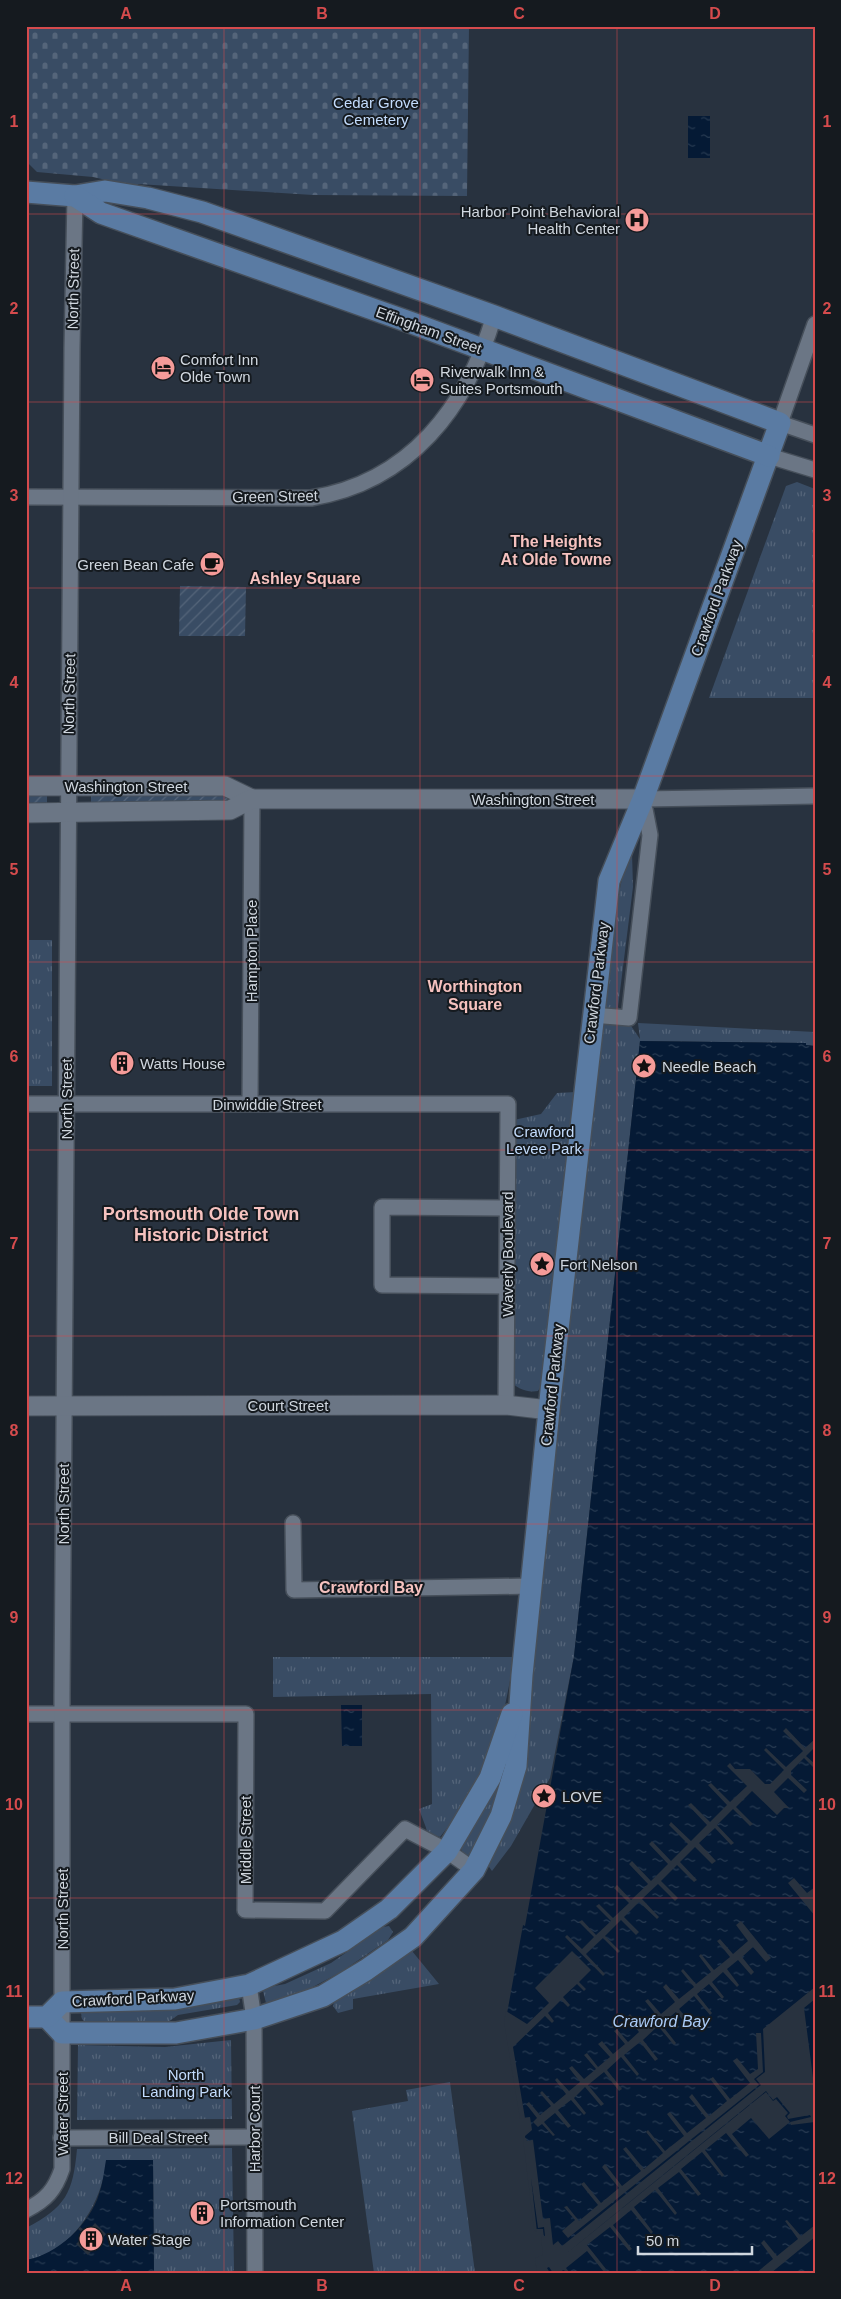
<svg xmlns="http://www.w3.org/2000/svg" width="841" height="2299" viewBox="0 0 841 2299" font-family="Arial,sans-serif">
<defs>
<pattern id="grass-tufts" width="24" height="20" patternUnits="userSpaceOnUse" patternTransform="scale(1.25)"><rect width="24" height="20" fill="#394c64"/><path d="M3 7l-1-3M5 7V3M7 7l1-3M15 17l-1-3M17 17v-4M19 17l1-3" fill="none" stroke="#55657a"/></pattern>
<pattern id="cemetery-stones" width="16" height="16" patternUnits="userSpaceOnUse" patternTransform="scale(1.25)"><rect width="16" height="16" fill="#394c64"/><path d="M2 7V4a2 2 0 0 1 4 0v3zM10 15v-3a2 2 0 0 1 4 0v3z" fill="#55657a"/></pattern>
<pattern id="garden-furrows" width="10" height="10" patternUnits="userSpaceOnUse" patternTransform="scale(1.25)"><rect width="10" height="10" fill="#394c64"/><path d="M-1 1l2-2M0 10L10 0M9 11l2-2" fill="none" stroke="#55657a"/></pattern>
<pattern id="water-ripples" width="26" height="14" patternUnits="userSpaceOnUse" patternTransform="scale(1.25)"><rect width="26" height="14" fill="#051a35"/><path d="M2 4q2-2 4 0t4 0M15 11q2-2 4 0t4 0" fill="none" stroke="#283b52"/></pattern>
</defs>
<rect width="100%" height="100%" fill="#28323f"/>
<g fill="url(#grass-tufts)">
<path d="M797,482L815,489V698H709L786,486Z"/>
<path d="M632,853L633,887L618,1007L640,1039L638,1023L815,1032V1046L806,1045V1043L640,1041L574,1656L550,1778L511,1846L492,1871L487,1864L516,1790L541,1386L538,1391C524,1393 516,1387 506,1378L514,1120L541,1114L557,1093L576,1092L622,879Z"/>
<rect x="26" y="940" width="26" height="146"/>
<path d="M273,1657H514C506,1705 497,1755 470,1797C461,1811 450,1824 440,1837L428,1833L419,1809L432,1804L431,1694L273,1697Z"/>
<path d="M509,1744L510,1771L473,1856L463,1855L461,1847Z"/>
<path d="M389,1926L393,1932L388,1940L341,1972L277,2006L266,2003L263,1991L269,1987L285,1984L331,1963L383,1927Z"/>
<path d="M412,1951L439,1984L353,1999V2009L338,2013L333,2006L335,1999Z"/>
<path d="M239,1997L240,2002L237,2005L178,2015L168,2022L87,2024L82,2019L81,2013L89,2008Z"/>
<path d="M231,2040L232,2119L77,2120L78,2045L165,2047Z"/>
<path d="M450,2082L475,2273H374L352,2111L408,2101L406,2090Z"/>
<path d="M232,2148L234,2270L230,2273H154L153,2160L103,2179C94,2215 66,2254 26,2260V2228C66,2207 73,2193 77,2149Z"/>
</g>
<path fill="url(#cemetery-stones)" d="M26,26H469L467,196L313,195L138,184L137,187L93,177L37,172L26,161Z"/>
<g fill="url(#garden-furrows)">
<path d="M180,586L246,587L245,636H179Z"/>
<path d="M224,791L231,798L230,802L91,803V795Z"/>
<path d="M26,792L45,793L47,795V803L45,805L26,806Z"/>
</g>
<g fill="url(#water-ripples)">
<rect x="688" y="116" width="22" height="42"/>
<path d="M640,1041L806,1043V1045L815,1046V2273H539L546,2257L543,2229H536L525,2136L532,2130L530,2117L522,2118L506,2019L523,1925L525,1926L574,1656Z"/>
<path d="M341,1705H362V1746H342Z"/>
<path d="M106,2160H153L154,2273H26V2260C57,2255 90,2224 99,2194C103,2183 104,2171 106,2160Z"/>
</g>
<g fill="#28323f" fill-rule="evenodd">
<path d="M786,1728L805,1748L815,1739V1747L806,1756L815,1764V1769L804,1758L791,1771V1775L807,1790L804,1793L788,1778L774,1792L789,1808H784L777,1815L752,1791L736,1807L753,1824L750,1826L733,1809L717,1825L734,1843L731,1845L715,1828L699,1843L716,1861L712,1864L695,1847L680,1862L697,1880L694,1882L677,1865L661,1881L678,1898L675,1901L658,1884L642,1899L659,1917L657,1919L639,1902L624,1917L639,1932L636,1935L621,1920L605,1936L620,1951L618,1953L603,1938L586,1954L605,1974L603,1976L565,1937L567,1935L582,1949L594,1937L579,1922L582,1920L596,1935L611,1921L596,1906L599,1904L613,1918L629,1903L614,1888L617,1885L631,1900L648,1884L629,1864L632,1861L651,1881L668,1864L649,1844L652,1841L671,1861L688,1844L669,1825L671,1822L691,1841L707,1825L688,1805L691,1803L710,1822L727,1805L708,1785L711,1783L730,1802L747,1786L727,1766L730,1763L735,1769H750L765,1784H770L784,1770L764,1750L766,1748L786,1767L803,1751L783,1731Z"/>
<path d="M794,1878L807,1893L815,1887V1897L813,1899L815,1902V1916L788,1883Z"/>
<path d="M741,1921L771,1958L766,1962L753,1947L742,1957L754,1972L751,1975L738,1960L727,1969L739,1985L737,1987L723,1972L712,1982L724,1997L722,1999L709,1984L697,1994L712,2013L710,2015L694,1996L679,2009L695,2028L691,2030L676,2012L661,2024L676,2043L674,2045L658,2026L643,2040L658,2059L655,2061L640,2042L624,2055L639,2074L637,2076L621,2057L607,2070L622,2089L619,2091L604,2072L588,2085L604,2104L601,2106L585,2087L574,2098L586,2113L584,2115L571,2100L558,2110L571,2126L568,2128L555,2113L544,2122L555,2135L553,2136L542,2124L538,2127L533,2122L537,2118L526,2104L529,2102L540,2115L551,2106L540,2093L542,2091L554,2104L566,2094L555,2080L557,2078L569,2091L580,2082L569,2068L572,2066L584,2079L596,2069L584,2055L587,2053L598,2067L610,2057L598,2044L602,2041L613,2054L625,2044L614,2031L617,2029L628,2042L639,2032L627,2017L630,2014L643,2029L658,2017L645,2001L648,1999L661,2014L675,2002L663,1987L666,1984L679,1999L694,1987L681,1971L683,1969L696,1984L711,1972L699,1956L701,1954L714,1970L730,1957L717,1941L720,1939L733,1954L748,1941L736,1925Z"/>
<path d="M572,1951L591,1970L579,1982L586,1989L584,1991L577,1984L563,1997L570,2005L568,2007L561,2000L548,2013L554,2021L552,2023L545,2016L513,2047L525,2118L520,2119L504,2022L506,2011L527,2024L549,2003L535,1988Z"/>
<path d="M815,1987V1999L804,2008L815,2093V2122L791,2125L790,2122L769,2139L751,2118L732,2134L749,2155L746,2157L726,2133L705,2150L724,2175L722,2177L702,2152L681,2169L701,2194L698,2196L679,2172L658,2188L677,2213L675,2215L655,2190L634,2207L653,2232L651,2234L631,2210L613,2225L632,2249L629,2251L610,2227L587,2245L606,2269L604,2272L587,2251L566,2268L570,2273L563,2270L560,2273H553L549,2267L547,2268L550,2273H537L535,2258L543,2255L541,2237L545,2236L544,2227L538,2228L531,2178L537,2232L534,2230L523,2138H526L527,2141L533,2140L543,2219L550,2218L553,2245L558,2241L562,2246L761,2085L756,2079L765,2072L763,2029ZM766,2091L773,2100L777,2097L790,2113L787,2116L788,2119L810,2115L811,2117L790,2122L785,2116L788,2113L776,2099L773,2101L766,2092L562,2257Z"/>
<path d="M756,2033H761L763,2072L754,2079L759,2085L568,2238L562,2231L575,2220L564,2207L567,2206L579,2221L598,2205L581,2184L584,2182L601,2203L619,2188L602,2167L605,2164L622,2186L641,2171L623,2149L626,2147L644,2169L663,2153L646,2132L648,2130L665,2151L684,2136L667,2114L670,2112L687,2133L706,2118L689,2097L692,2094L709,2116L727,2101L710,2079L713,2077L730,2099L750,2083L733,2061L737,2058L750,2074L758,2069Z"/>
<path d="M787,2220L801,2236L815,2225V2237L771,2273H756L773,2259L761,2243L764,2240L777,2256L798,2239L785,2221Z"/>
<path d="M95,2223L106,2234L88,2255L76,2244L85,2235L78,2229L80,2227L87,2232Z"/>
</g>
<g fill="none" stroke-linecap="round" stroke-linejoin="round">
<defs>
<g id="minor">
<path d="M815,324L780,423L815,435"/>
<path d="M769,456L815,470"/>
<path d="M26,497L311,498C410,482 467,407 494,316"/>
<path d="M592,1015L629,1018L650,835L643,799L815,796"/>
<path d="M26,1104H508L506,1405"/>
<path d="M250,1104L252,799"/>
<path d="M506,1208L382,1207V1285L507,1286"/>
<path d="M293,1523L294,1590L531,1586"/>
<path d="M26,1714H246L245,1910L325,1911L405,1829L447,1851L474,1870"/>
<path d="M249,1985L254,2019L255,2273"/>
<path d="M61,2138L254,2137"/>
<path d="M26,2210C46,2200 55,2190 62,2169V1695L72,348L75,196"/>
</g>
<g id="tertiary">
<path d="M26,786H225L252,799"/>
<path d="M26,813L230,810L252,799H643"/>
<path d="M26,1406L506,1405L549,1410"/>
</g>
<g id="secondary">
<path d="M26,192L75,196L105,191L148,198L202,212L494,316L780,423L643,799L609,881L551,1391L522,1675L516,1766L501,1816L474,1870L413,1937L366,1970L323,1996L254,2019L176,2033H62L47,2017"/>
<path d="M75,196L101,213L412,323L769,456"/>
<path d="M26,2017H47L62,2002L175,1999L249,1985L343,1941L389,1909L447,1851L490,1778L512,1714"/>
</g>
</defs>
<use href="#minor" stroke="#464f5a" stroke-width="18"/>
<use href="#tertiary" stroke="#464f5a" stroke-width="21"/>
<use href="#secondary" stroke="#464f5a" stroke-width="24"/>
<use href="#minor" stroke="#6b7685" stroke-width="15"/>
<use href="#tertiary" stroke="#6b7685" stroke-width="19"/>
<use href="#secondary" stroke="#5a7ba3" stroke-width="21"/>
</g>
<path fill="none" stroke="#d54b4d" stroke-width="1" stroke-opacity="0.55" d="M224,26V2273M420,26V2273M617,26V2273M26,214H815M26,402H815M26,588H815M26,776H815M26,962H815M26,1150H815M26,1336H815M26,1524H815M26,1710H815M26,1898H815M26,2084H815"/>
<defs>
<symbol id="hospital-disc" viewBox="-11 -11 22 22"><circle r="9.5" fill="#f59b99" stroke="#151a1f"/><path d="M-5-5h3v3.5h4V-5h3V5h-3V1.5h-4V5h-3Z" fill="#111"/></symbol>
<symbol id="hotel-disc" viewBox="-11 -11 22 22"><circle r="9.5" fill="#f59b99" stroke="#151a1f"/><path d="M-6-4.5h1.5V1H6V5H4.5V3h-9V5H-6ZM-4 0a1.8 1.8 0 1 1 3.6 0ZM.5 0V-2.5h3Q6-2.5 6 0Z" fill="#111"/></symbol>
<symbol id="cafe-disc" viewBox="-11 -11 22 22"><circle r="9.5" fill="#f59b99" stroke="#151a1f"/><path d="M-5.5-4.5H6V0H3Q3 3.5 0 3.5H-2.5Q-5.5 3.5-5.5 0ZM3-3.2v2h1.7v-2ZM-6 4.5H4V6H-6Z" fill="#111"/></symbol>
<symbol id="building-disc" viewBox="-11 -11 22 22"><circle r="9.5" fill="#f59b99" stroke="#151a1f"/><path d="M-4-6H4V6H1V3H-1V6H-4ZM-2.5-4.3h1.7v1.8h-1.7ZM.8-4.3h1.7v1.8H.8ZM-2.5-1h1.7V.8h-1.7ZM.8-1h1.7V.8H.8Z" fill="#111"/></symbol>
<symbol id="sight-disc" viewBox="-11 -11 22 22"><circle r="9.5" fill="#f59b99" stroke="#151a1f"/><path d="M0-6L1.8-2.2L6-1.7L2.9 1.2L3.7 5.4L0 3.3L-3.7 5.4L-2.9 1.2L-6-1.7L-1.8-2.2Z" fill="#111"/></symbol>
</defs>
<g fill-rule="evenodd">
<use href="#hospital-disc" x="623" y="206" width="28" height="28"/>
<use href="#hotel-disc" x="149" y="354" width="28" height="28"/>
<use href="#hotel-disc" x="408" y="366" width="28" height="28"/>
<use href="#cafe-disc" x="198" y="550" width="28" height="28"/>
<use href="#building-disc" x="108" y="1049" width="28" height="28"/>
<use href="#sight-disc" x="630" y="1052" width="28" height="28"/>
<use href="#sight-disc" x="528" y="1250" width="28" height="28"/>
<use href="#sight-disc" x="530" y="1782" width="28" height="28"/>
<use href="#building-disc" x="188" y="2199" width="28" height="28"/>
<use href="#building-disc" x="77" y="2225" width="28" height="28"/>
</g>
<g text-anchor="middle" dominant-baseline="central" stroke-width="4" stroke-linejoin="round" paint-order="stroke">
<g font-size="15" fill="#c3dcfd" stroke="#151a1f">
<text x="376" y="102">Cedar Grove<tspan x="376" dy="17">Cemetery</tspan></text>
<text x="544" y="1131">Crawford<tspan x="544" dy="17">Levee Park</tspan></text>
<text x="186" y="2074">North<tspan x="186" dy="17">Landing Park</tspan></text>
</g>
<g font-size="15" fill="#d0d7df" stroke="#151a1f" text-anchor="start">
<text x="620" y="211" text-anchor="end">Harbor Point Behavioral<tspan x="620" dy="17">Health Center</tspan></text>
<text x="180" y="359">Comfort Inn<tspan x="180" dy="17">Olde Town</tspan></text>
<text x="440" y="371">Riverwalk Inn &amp;<tspan x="440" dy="17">Suites Portsmouth</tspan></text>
<text x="194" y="564" text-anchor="end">Green Bean Cafe</text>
<text x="140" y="1063">Watts House</text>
<text x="662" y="1066">Needle Beach</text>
<text x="560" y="1264">Fort Nelson</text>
<text x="562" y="1796">LOVE</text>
<text x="220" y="2204">Portsmouth<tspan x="220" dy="17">Information Center</tspan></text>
<text x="108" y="2239">Water Stage</text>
</g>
<g font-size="15" fill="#d0d7df" stroke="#151a1f">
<text transform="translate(73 289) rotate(-89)">North Street</text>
<text transform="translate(429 330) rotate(20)">Effingham Street</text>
<text transform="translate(275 496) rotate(-1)">Green Street</text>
<text transform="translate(716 598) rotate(-70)">Crawford Parkway</text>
<text transform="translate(69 694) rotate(-89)">North Street</text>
<text x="126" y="786">Washington Street</text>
<text x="533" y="799">Washington Street</text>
<text transform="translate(251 951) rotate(-90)">Hampton Place</text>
<text transform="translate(596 983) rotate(-83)">Crawford Parkway</text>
<text transform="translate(66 1099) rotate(-90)">North Street</text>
<text x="267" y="1104">Dinwiddie Street</text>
<text transform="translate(507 1254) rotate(-90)">Waverly Boulevard</text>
<text transform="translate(552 1385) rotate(-84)">Crawford Parkway</text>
<text x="288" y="1405">Court Street</text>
<text transform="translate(63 1504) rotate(-90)">North Street</text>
<text transform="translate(245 1840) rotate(-90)">Middle Street</text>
<text transform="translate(62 1909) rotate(-90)">North Street</text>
<text transform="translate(133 1998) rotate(-3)">Crawford Parkway</text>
<text transform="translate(62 2114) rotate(-90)">Water Street</text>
<text transform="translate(254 2129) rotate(-90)">Harbor Court</text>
<text x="158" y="2137">Bill Deal Street</text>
</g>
<g font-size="16" font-weight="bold" fill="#f6c2bf" stroke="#151a1f">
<text x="556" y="541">The Heights<tspan x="556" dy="18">At Olde Towne</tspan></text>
<text x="305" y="578">Ashley Square</text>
<text x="475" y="986">Worthington<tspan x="475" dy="18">Square</tspan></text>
<text x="371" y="1587">Crawford Bay</text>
</g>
<g font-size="16" font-style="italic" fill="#aacbf7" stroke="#151a1f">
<text x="661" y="2021">Crawford Bay</text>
</g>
<g font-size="18" font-weight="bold" fill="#f6c2bf" stroke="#151a1f">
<text x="201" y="1214">Portsmouth Olde Town<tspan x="201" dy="21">Historic District</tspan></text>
</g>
</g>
<rect width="841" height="2299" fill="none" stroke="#151a1f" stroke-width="55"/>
<path d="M638 2246v8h114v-8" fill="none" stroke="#d0d7df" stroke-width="2.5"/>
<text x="646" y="2246" font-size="15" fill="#d0d7df" stroke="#151a1f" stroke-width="4" paint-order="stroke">50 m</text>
<rect x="28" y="28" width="786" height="2244" fill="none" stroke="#d54b4d" stroke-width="2"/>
<g font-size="16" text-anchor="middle" font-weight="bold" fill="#d54b4d">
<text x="126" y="19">A</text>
<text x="322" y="19">B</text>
<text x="519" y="19">C</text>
<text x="715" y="19">D</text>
<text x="14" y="127">1</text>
<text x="827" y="127">1</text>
<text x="14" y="314">2</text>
<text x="827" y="314">2</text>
<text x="14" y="501">3</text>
<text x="827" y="501">3</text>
<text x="14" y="688">4</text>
<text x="827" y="688">4</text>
<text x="14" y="875">5</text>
<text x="827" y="875">5</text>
<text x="14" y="1062">6</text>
<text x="827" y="1062">6</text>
<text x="14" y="1249">7</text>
<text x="827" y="1249">7</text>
<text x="14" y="1436">8</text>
<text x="827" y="1436">8</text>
<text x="14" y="1623">9</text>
<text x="827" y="1623">9</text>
<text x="14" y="1810">10</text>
<text x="827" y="1810">10</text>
<text x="14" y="1997">11</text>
<text x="827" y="1997">11</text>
<text x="14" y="2184">12</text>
<text x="827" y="2184">12</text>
<text x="126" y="2291">A</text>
<text x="322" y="2291">B</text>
<text x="519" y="2291">C</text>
<text x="715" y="2291">D</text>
</g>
</svg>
